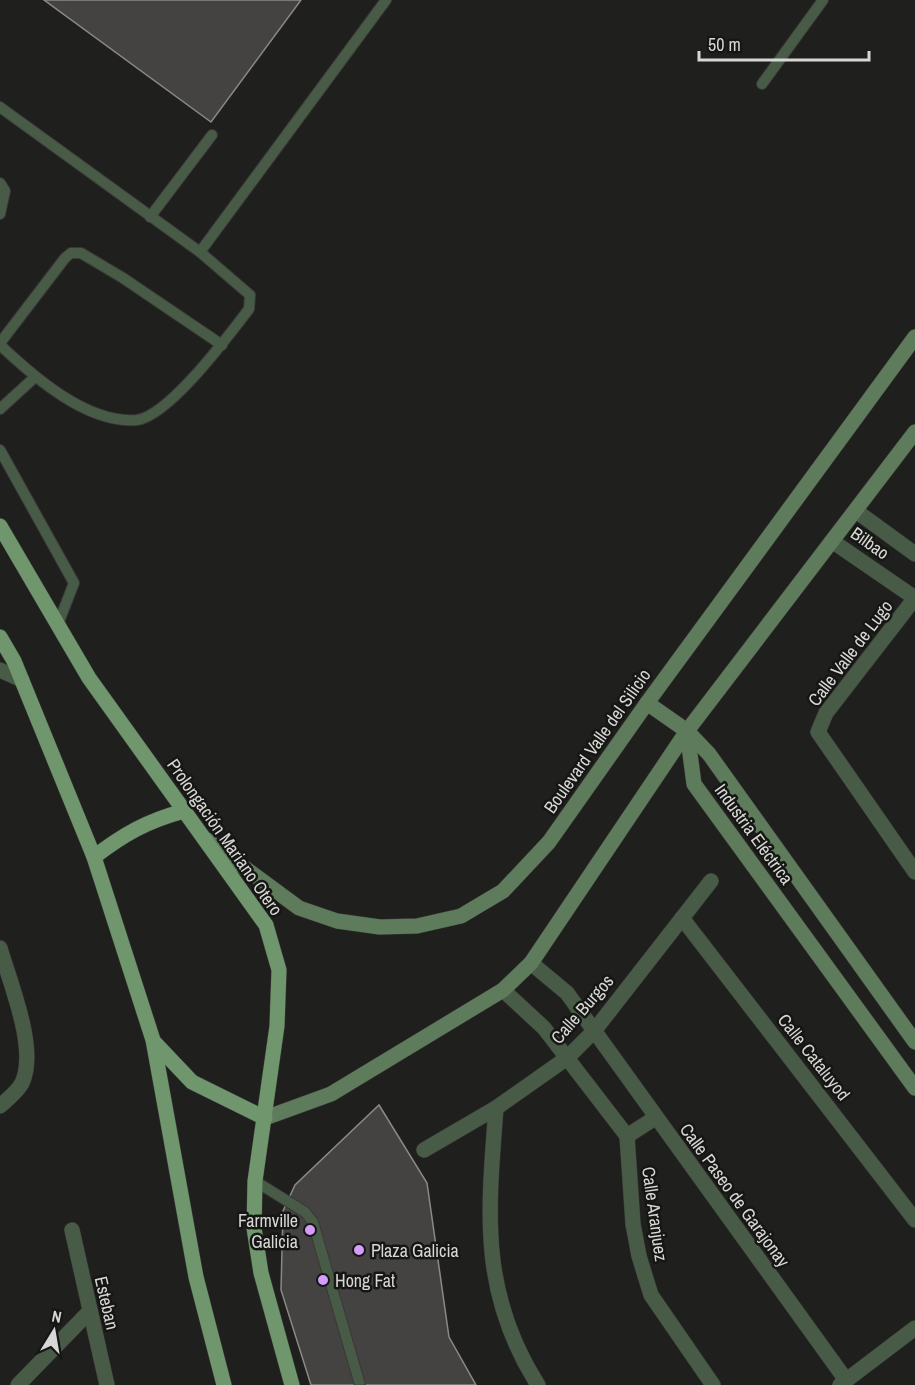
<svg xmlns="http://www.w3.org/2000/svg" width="915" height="1385" viewBox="0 0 915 1385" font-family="'Archivo Narrow',sans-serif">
<rect width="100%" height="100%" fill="#1f1f1d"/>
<g fill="#454341" stroke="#8b8986" stroke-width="1.5">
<path d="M44,0H301L211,122Z"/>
<path d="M379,1105L427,1183L449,1337L476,1385H311L281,1290L283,1211L295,1185Z"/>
</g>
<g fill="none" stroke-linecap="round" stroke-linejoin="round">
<defs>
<g id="lane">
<path d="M762,84L823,0"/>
<path d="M0,107L200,252L250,295L249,309C229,335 169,416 137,420C87,424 34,377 0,345"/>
<path d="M0,183L5,191L0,214"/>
<path d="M150,217L212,135"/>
<path d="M200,252L386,0"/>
<path d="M0,343L65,258L71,253H81L123,278L222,345"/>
<path d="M0,409L35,377"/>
<path d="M0,450L74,583L58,624"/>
<path d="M255,1181L305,1212L313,1222L360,1385"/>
</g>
<g id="street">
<path d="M856,511L915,554"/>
<path d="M832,541L915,598"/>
<path d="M915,598L826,713L818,732L915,872"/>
<path d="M0,670L22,680"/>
<path d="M682,918L915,1220"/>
<path d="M0,948C10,983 38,1049 22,1083C18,1091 7,1100 0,1106"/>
<path d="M531,963L567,993L846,1380"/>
<path d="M503,990L544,1028L627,1136"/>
<path d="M496,1108C488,1212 479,1292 538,1385"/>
<path d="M627,1136L633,1224L639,1256L651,1295L713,1385"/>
<path d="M627,1136L655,1118"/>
<path d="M424,1150L496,1108L567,1058L594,1031L711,881"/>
<path d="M72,1230L107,1385"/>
<path d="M18,1385L88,1313"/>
<path d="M840,1385L915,1328"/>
</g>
<g id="secondary">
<path d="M647,703L687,731L709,754L915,1042"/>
<path d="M687,731L694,784L915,1088"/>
<path d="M207,840L299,908L337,921L380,927L417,926L461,916L503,891L549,842L647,703L915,337"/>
<path d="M265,1118L331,1094L503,990L531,963L687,731L915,432"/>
</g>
<g id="primary">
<path d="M0,526L89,678L266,925L279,970L277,1026L255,1181L254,1228L261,1273L292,1385"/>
<path d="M0,637L14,661L94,857L153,1040L196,1277L224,1385"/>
<path d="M94,857C124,834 147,821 184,811"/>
<path d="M155,1043L192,1082L265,1118"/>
</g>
</defs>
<use href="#lane" stroke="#393937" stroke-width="12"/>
<use href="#street" stroke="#393937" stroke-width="16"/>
<use href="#secondary" stroke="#393937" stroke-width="16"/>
<use href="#primary" stroke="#393937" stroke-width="16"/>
<use href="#lane" stroke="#485b47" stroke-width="10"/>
<use href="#street" stroke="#485b47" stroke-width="15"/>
<use href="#secondary" stroke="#5e7c5c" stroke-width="15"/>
<use href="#primary" stroke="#6f966d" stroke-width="15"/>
</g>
<g fill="#d59cfb" stroke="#161614" stroke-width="2">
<circle cx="310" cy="1230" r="6"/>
<circle cx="359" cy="1250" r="6"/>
<circle cx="323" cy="1280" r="6"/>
</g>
<g text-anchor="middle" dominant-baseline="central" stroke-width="5" stroke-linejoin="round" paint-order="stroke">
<g font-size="18" fill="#d7d7d5" stroke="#161614">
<text transform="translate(870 543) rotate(35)">Bilbao</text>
<text transform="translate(850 653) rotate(-53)">Calle Valle de Lugo</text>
<text transform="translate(597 741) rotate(-55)">Boulevard Valle del Silicio</text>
<text transform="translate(754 834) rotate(54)">Industria Eléctrica</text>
<text transform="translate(225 837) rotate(55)">Prolongación Mariano Otero</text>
<text transform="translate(582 1009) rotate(-49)">Calle Burgos</text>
<text transform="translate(814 1057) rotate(52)">Calle Cataluyod</text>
<text transform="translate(735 1195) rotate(54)">Calle Paseo de Garajonay</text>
<text transform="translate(655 1214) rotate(82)">Calle Aranjuez</text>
<text transform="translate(107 1303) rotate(77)">Esteban</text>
</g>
<g font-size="18" fill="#d7d7d5" stroke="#161614" text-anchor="start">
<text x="298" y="1220" text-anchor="end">Farmville<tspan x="298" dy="21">Galicia</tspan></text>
<text x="371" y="1250">Plaza Galicia</text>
<text x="335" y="1280">Hong Fat</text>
</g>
</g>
<g transform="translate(54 1331) rotate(11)" stroke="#161614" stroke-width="4.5" paint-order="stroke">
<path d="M0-4.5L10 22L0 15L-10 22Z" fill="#d7d7d5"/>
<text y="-9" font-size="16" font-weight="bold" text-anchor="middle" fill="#d7d7d5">N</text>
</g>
<path d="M699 51v9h170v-9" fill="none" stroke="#d7d7d5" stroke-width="3"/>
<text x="708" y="51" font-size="18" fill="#d7d7d5" stroke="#161614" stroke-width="4.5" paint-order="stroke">50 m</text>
</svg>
